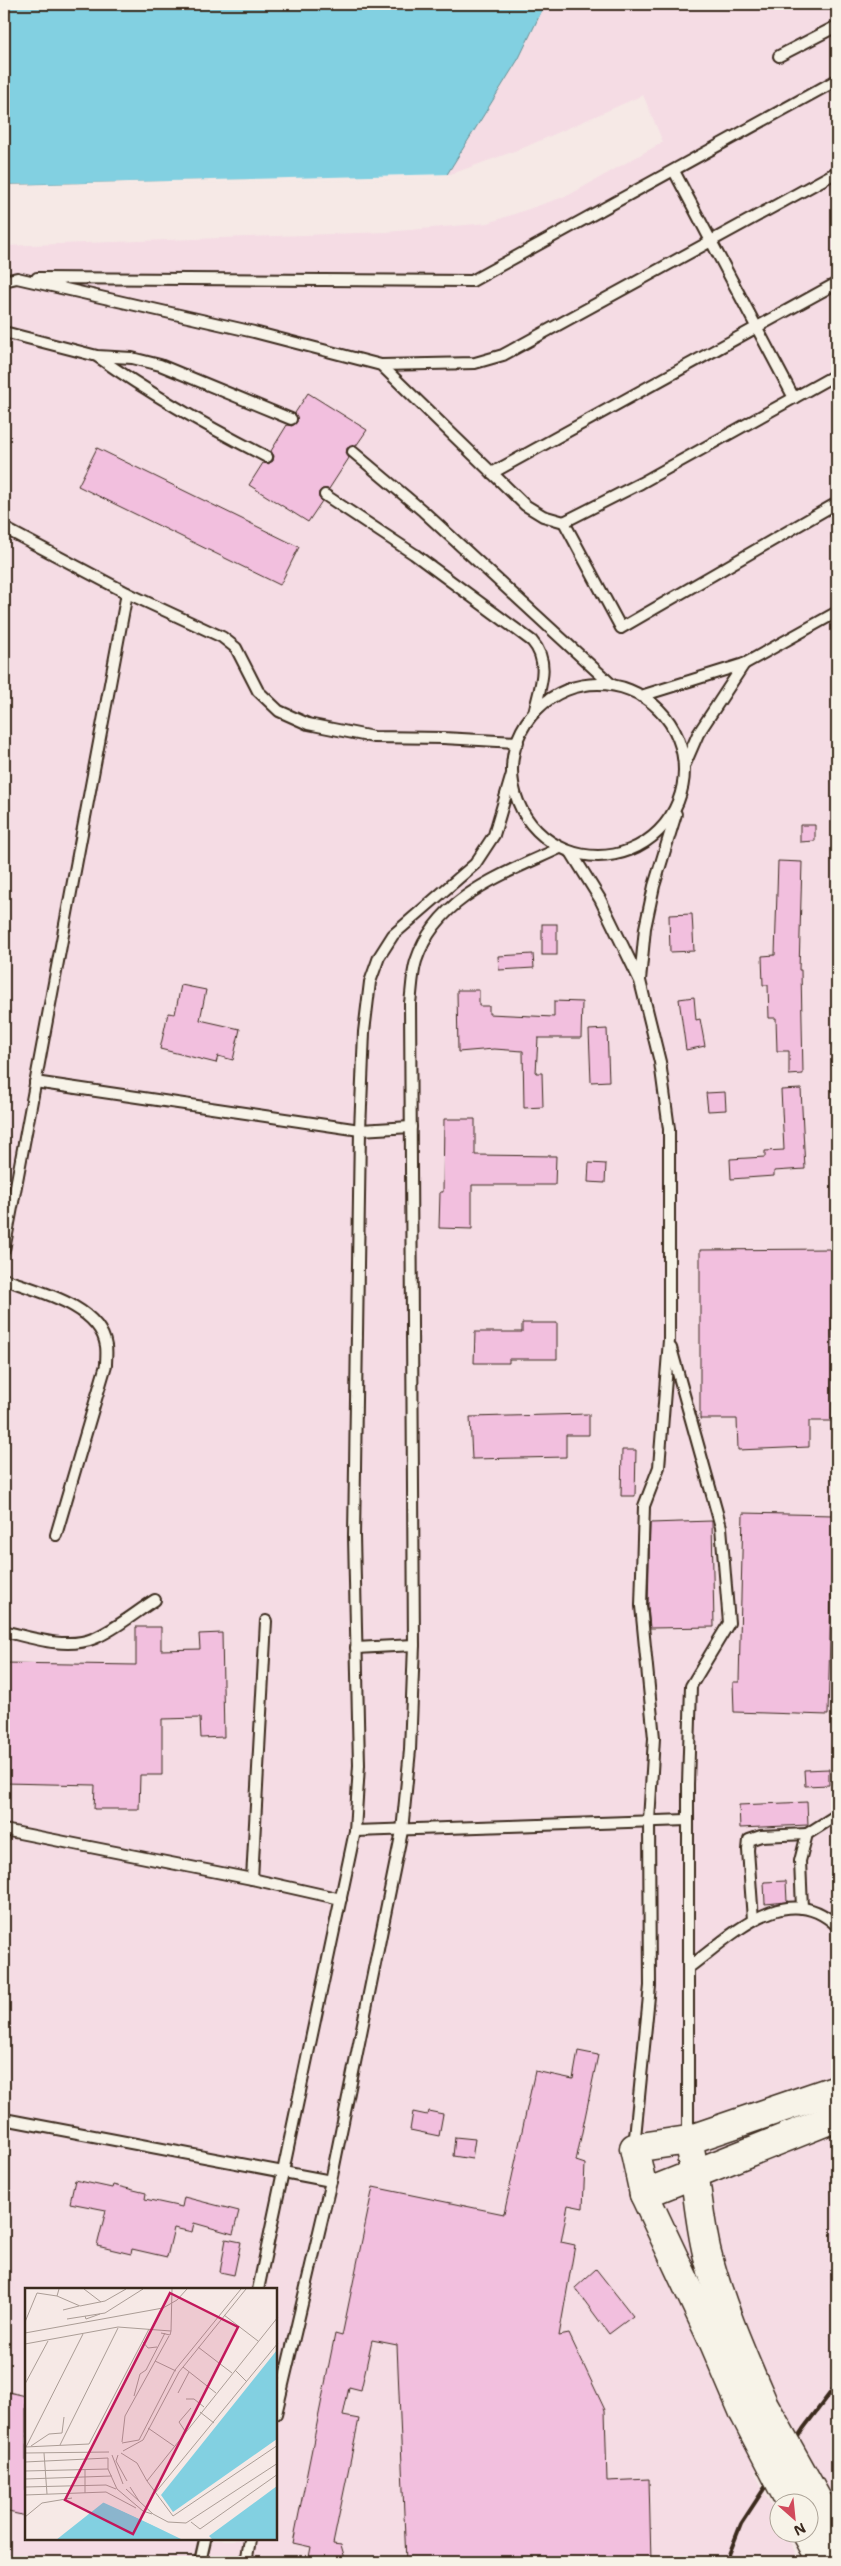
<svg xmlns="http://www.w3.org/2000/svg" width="841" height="2566" viewBox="0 0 841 2566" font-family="'Shantell Sans',sans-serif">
<rect width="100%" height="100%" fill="#f6e9e6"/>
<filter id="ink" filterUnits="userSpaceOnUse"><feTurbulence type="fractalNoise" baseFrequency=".02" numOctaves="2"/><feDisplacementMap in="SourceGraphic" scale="10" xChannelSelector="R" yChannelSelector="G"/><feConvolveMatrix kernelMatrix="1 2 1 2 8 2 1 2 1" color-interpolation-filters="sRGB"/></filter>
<g filter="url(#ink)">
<path fill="#f5dce4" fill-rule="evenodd" d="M545,4H837V2505L781,2405L755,2473L778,2519V2534H786L800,2562H4V246L386,232L488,223L569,195L663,142L643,95L523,148L446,176L519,58ZM26,2290H276V2540H26Z"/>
<path fill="#82d0e1" stroke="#668e93" d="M4,4H545L519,58L446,176L4,185Z"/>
<path fill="#f6e9e6" d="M450,174L446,178L4,187V185Z"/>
<g fill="#f2bfde" stroke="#3b2a1e">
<path d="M308,393L367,430L356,446L347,448L346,454L349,458L329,489H322L319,492V498L322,501L308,522L249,485L263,463L268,464L273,461L274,456L271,451L287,425L292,426L297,422L295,413Z"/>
<path d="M97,448L299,547L280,585L78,486Z"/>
<path d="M800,825H815V841L800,842Z"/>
<path d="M778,861L802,862L799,970H801L803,1074L789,1075V1051H777L776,1018H769L768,985H763L762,956L775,955Z"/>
<path d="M692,914L694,951L670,952L669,915Z"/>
<rect x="542" y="924" width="15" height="31"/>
<path d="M533,954L534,968L499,970L498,956Z"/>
<path d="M181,985L206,990L200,1020L240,1029L233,1060L218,1056L216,1063L160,1049L168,1013L175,1014Z"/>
<path d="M457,990H479V1006H489V1014L554,1017V1001L582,1002L581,1038H538L536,1073H542L543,1107L524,1108L523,1051L494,1049L458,1052Z"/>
<path d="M694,997L696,1020L700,1019L705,1046L686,1050L679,999Z"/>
<path d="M607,1029L609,1081L591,1082L589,1030Z"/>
<path d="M801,1089L805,1169L774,1171V1176L731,1179L730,1159L765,1157V1151L784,1150L781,1090Z"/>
<path d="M725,1092L726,1110L708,1111L706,1093Z"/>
<path d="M444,1119H475V1155L556,1156L555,1185H472V1229L439,1228L440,1192H443Z"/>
<path d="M589,1163L606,1164L605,1183L588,1182Z"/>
<path d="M832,1249V1421H809V1447L738,1450L737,1419H700V1250Z"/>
<path d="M522,1323H557V1359H509V1363H474L475,1332H522Z"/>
<path d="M589,1414V1435H566V1457L472,1459L470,1417Z"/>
<path d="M622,1450H636L635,1496H621Z"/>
<path d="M743,1513L833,1515L828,1715L734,1712L733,1682H739Z"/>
<path d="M712,1521L714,1627L650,1628L648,1606L650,1523Z"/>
<path d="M136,1627H161V1650L200,1649L199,1634L222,1633L224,1737L201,1738L200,1718L162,1719V1775H140L139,1809H94L95,1785L4,1783V1663L136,1665Z"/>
<path d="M829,1769V1785L805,1786L804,1770Z"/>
<path d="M807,1802L808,1825L740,1828L739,1805Z"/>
<path d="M786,1881L787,1902L765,1904L764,1882Z"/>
<path d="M578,2051L598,2055L576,2161L585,2164L583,2208L568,2205L561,2242L575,2245L559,2336L569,2334L605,2410L607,2481L649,2479L651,2562H406L397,2345L372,2340L361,2390L349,2387L343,2416L359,2419L333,2544L341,2545L346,2562H308L311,2547L293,2543L335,2334L342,2336L373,2187L504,2214L535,2071L573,2079Z"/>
<path d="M428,2111L443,2114L439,2136L410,2130L413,2112L427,2115Z"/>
<path d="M455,2137L475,2139L472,2159L453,2156Z"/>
<path d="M75,2180L112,2188L113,2185L146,2193L145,2199L182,2207L184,2197L239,2211L233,2234L194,2223L192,2232L174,2228L167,2257L132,2249L131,2254L97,2246L106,2210L70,2203Z"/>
<path d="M226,2239L241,2242L234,2275L220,2272Z"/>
<path d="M596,2269L633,2316L609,2334L575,2288Z"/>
<path d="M4,2391L26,2396V2516L4,2511Z"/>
</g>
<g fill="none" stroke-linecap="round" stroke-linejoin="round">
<defs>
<g id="service">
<path d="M779,56L837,26"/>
<path d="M674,171L794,398"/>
<path d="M37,278L472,281L837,80"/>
<path d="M4,281L17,278L254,332L381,365L525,505L543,516L564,522L641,483L837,374"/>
<path d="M4,332L97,356L132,358L160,365L291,419"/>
<path d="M98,357C152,395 208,427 267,457"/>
<path d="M381,365L475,363L503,355L837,172"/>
<path d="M353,452L423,511L612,685"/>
<path d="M492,473L837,283"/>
<path d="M325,495L414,554L532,641C551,663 540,687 534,713"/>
<path d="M564,522L621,628L837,503"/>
<path d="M4,528L127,593L4,1250"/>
<path d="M127,593L222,637L236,648L258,691L279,711L308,724L373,737L443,738L518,742"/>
<circle cx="598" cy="770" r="86"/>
<path d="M641,696L744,664L837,612"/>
<path d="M685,764L698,734L744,664"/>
<path d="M571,852L600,899L640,981L660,1062L669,1129V1340L659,1467L644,1506L641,1606L654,1738L649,1821L650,1986L634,2147"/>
<path d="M640,980L645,928L654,886L676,814"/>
<path d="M35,1082L360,1130L411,1127"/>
<path d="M4,1279C37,1291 100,1305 106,1346C107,1352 106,1359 106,1365L56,1535"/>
<path d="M671,1348L721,1527L729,1623L691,1686L688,1784V2139"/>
<path d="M4,1631C32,1638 67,1650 95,1638C116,1629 136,1612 155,1600"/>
<path d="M356,1648L414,1645"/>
<path d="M4,1830L252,1879L341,1899"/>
<path d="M355,1831L687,1820"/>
<path d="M252,1879L266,1621"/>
<path d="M802,1908L800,1861L807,1834L837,1815"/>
<path d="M753,1920L748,1850L749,1840L761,1836L807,1834"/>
<path d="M688,1968C730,1937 787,1877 837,1926"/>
<path d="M4,2119L331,2181"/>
<path d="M258,2290L355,1831L359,1765L354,1536L360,1130L364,1032L370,982L379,957L393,935L475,864L494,835L512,774"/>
<path d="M276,2414L331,2181L402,1831L410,1750L414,1645L410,1003C412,989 412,974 416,961C437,896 504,874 560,848"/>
<path d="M200,2562L205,2540"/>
<path d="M246,2562L250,2540"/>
</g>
<g id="secondary">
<path d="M688,2140C697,2177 698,2216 707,2253C720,2304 742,2354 763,2403"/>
<path d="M644,2194L837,2117"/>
<path d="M744,2413L714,2343L644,2194L634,2148L688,2140L837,2089"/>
<path d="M827,2517L837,2537"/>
<path d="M807,2534L822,2562"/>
</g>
</defs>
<use href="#service" stroke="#3b2a1e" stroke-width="14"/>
<use href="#secondary" stroke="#3b2a1e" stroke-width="31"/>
<use href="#service" stroke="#f7f3e8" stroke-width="10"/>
<use href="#secondary" stroke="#f7f3e8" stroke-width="28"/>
<path stroke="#3b2a1e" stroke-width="4" d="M726,2562L741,2524L803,2429L837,2384"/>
<defs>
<g id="secondary-bridge">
<path d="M763,2403L827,2517"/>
<path d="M744,2413L791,2504"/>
</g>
</defs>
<use href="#secondary-bridge" stroke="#3b2a1e" stroke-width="31" stroke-linecap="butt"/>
<use href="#secondary-bridge" stroke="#f7f3e8" stroke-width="28"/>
</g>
</g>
<g transform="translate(25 2288)">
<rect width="252" height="252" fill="#f6e9e6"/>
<path d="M252,62V151L148,224L136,207ZM252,198V252H188L184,248ZM79,214L123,235L158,252H31Z" fill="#82d0e1"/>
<path d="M80,212L159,249L161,252L75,213Z" fill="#f6e9e6"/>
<path fill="none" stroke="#ab9d96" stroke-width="1" d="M34,1L32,8L55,18L80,13L101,1M59,1L76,14M38,22L54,18M199,27L233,53M60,28L61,31L75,26M253,29L122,193L148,228L253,157M42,31L80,25L118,1M0,34L12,5L32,8M0,45L138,20L152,12L162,1M136,45L145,47L146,43L147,1M118,54L123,60L132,59M0,56L93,39L146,43M173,59L207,85M130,73L151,83M158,79L191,105M210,82L222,94M0,96L23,53M153,105L164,84M109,108L115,86L121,82L140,45M161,111H169L179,119M175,124L189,135M123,140L149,158M160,143L154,134L166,120M37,145L39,129M97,154L100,128L144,48M97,155L114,152L150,82L216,1M35,157L93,40M6,158L24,146L37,145M0,159L64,156L124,41M1,159L58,46M98,163L118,152L154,84L221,1M0,165L84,164M19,165L22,206M96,165L112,175L122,193M87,167L98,196M93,167L91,173L102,193M0,174L83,170V181M60,182V205M0,183L83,181L92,201L118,223L127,226M0,191L87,188M0,199L81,197L91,201M105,199L114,213M101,201L128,226L143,234L161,235L253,175M130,205L253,55M0,207L81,204L111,220M0,229L17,215L47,210M166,234L175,241L253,186"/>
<path fill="#c2185b" fill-opacity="0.15" stroke="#c2185b" stroke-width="2.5" d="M145,5L213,39L108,246L40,212Z"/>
<rect width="252" height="252" fill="none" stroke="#3b2a1e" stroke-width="2.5"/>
</g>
<rect width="841" height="2566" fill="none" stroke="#f7f3e8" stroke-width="20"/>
<rect x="10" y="10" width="821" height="2546" fill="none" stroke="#3b2a1e" stroke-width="2" filter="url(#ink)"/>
<g transform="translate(794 2518) rotate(153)"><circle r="24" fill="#f7f3e8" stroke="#aca397"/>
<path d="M0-4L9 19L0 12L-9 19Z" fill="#d1495b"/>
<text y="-8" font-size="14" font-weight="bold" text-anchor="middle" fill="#3b2a1e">N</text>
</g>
</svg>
